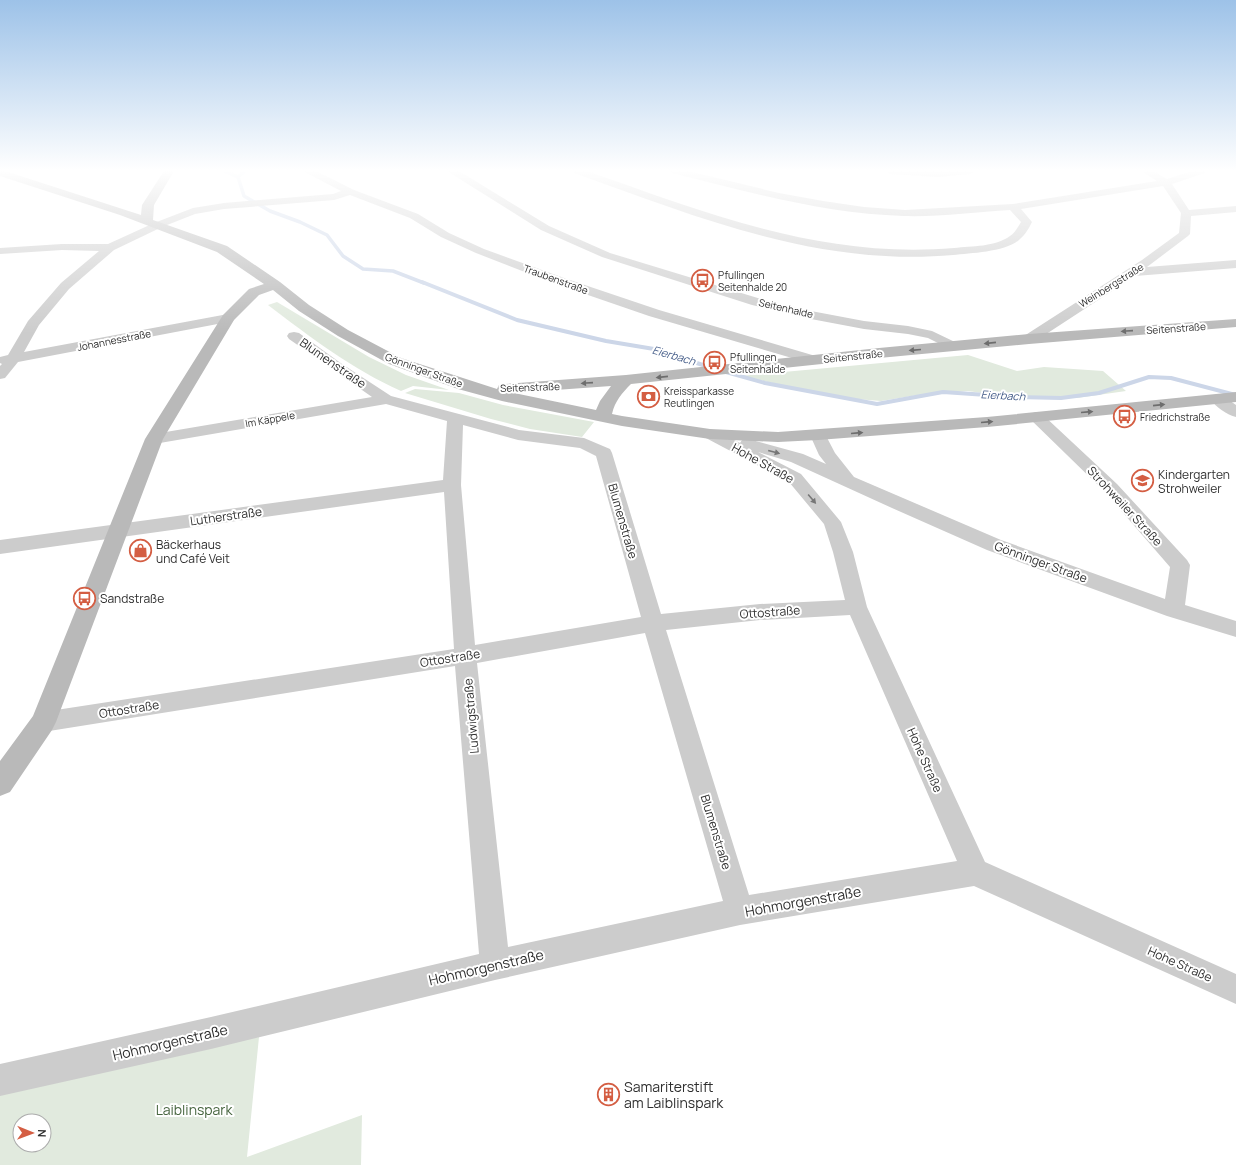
<svg xmlns="http://www.w3.org/2000/svg" width="1236" height="1165" viewBox="0 0 1236 1165" font-family="Manrope,sans-serif">
<rect width="100%" height="100%" fill="#fff"/>
<g fill="#e1eade" fill-rule="evenodd">
<path d="M277,302L369,357L406,375L449,390L413,386L401,391C352,369 310,337 268,305Z"/>
<path d="M968,355L1017,371L1044,367L1103,371L1126,391L1077,398H1017L968,391L918,395L881,401L844,398L740,376Z"/>
<path d="M415,389L459,393L503,405L594,422L582,437L530,429L491,419L405,393Z"/>
<path d="M259,1037L247,1157L362,1115L361,1165H0V1080ZM20,1121H44V1145H20Z"/>
</g>
<g fill="none" stroke-linecap="round" stroke-linejoin="round">
<g stroke="#ccd6e8" stroke-width="3.5">
<path d="M224,171L238,177"/>
<path d="M238,177L244,196L270,211L300,222L327,235L343,256L363,269L393,271L424,283"/>
<path d="M238,177L245,171"/>
</g>
<g stroke="#ccd6e8" stroke-width="4">
<path d="M422,282L517,320L606,341L654,349L715,369"/>
<path d="M726,372L765,383L877,404L943,392L1016,397L1061,398L1099,393L1149,377L1171,378L1236,395"/>
</g>
<g fill="#ccc" fill-rule="evenodd">
<path d="M303,171H316L354,190L418,214L449,233L484,249L564,278L659,310L819,357L821,360L819,363L814,364L809,363L649,316L556,284L476,253L441,237L410,218L350,195L334,200L224,209L195,214L162,227L114,250L69,289L39,325L24,352L228,314L233,315L235,318L233,321L228,322L18,362L5,378L0,379V366L2,364L0,363V357L8,355L28,321L61,283L99,251L62,250L0,254V248L62,244H108L154,223L193,208L224,203L333,194L341,191Z"/>
<path d="M447,171H459L549,226L610,253L761,299L811,311L864,321L908,326L932,331L957,343L959,346L957,349L952,350L928,338L908,334L864,329L811,319L752,305L602,257L541,230Z"/>
<path d="M572,171H587C709,214 822,259 954,248C972,246 995,247 1010,236C1015,233 1018,227 1021,222L1010,210C976,212 938,217 904,216C825,214 748,192 672,173L670,171H688L779,193L823,201L864,207L905,210L1013,204L1157,181L1141,171H1153L1167,179L1192,171H1207L1205,173L1172,184L1189,210L1236,206V212L1191,216L1190,234L1188,236L1147,267L1236,260V268L1135,276L1034,342L1029,343L1024,342L1022,339L1024,336L1142,260L1179,233L1181,213L1163,186L1021,209L1032,222C1029,228 1025,235 1020,239C1007,252 971,253 953,255C819,267 697,217 574,173Z"/>
<path d="M885,171H975L970,174L938,177L890,174Z"/>
<path d="M294,332L299,333L342,364L391,396L519,430L584,438L610,449L612,453L661,614L760,604L845,600L833,552L824,524L789,482L704,437L702,434L704,431L710,429L716,431L740,443L742,440L748,439L803,454L826,464L819,455L810,435L812,432L818,430L824,432L835,453L854,477L1001,540L1165,599L1170,567L1105,492L1028,417L1030,414L1036,412L1042,414L1117,484L1187,560L1190,565L1185,605L1236,621V637L1167,616L987,550L892,508L791,462L758,452L801,474L841,522L853,552L867,607L985,862L1236,974V1004L974,886L740,925L495,980L211,1049L0,1096V1064L211,1017L479,954L455,666L43,732L35,729L31,722L35,715L43,712L454,649L444,492L0,554V540L443,480L447,421L386,404L154,444L148,443L146,439L148,435L154,434L372,397L289,339L287,336L289,333ZM463,425L518,440L580,448L596,456L641,617L475,645L461,485ZM850,615L957,861L749,895L666,630L760,620ZM645,633L723,901L508,947L477,663Z"/>
<path d="M1218,394L1223,396L1236,405V417C1227,415 1216,407 1210,399L1213,396Z"/>
</g>
<path fill="#b9b9b9" fill-rule="evenodd" d="M0,171H5L141,215L142,205L164,171H174L154,205L153,220L227,246L280,282L309,305L348,330L401,358L497,389L499,385L505,384L626,375L879,348L1029,334L1236,319V327L1029,344L879,358L631,384C622,393 615,401 612,414L622,416L710,429L778,432L987,417L1236,392V402L987,427L818,440L778,442L710,439L622,426L502,401L458,389L389,364L338,336L299,311L273,290L259,295L234,320L163,439L56,722L52,730L10,792L0,796V761L33,716L145,439L223,315L249,289L264,284L217,252L120,215L0,176ZM611,386L600,401L596,410L514,393Z"/>
</g>
<defs><path id="oneway-solid" d="M-6-.8H1V-3.2L6.5 0L1 3.2V.8H-6Z"/></defs>
<g fill="#6d6d6d">
<use href="#oneway-solid" transform="translate(1127 331) rotate(176)"/>
<use href="#oneway-solid" transform="translate(990 343) rotate(174)"/>
<use href="#oneway-solid" transform="translate(915 350) rotate(175)"/>
<use href="#oneway-solid" transform="translate(662 377) rotate(174)"/>
<use href="#oneway-solid" transform="translate(587 383) rotate(176)"/>
<use href="#oneway-solid" transform="translate(1159 405) rotate(-6)"/>
<use href="#oneway-solid" transform="translate(1087 412) rotate(-5)"/>
<use href="#oneway-solid" transform="translate(987 422) rotate(-5)"/>
<use href="#oneway-solid" transform="translate(857 433) rotate(-5)"/>
</g>
<g fill="#767676">
<use href="#oneway-solid" transform="translate(774 452) rotate(15)"/>
<use href="#oneway-solid" transform="translate(812 499) rotate(50)"/>
</g>
<linearGradient id="sky" x2="0" y2="1"><stop stop-color="#9dc2e8"/><stop offset="0.51" stop-color="#fff"/><stop offset="1" stop-color="#fff" stop-opacity="0"/></linearGradient>
<rect width="1236" height="334" fill="url(#sky)"/>
<defs>
<symbol id="bus-ring" viewBox="-11 -11 22 22"><circle r="9.5" fill="#fff" stroke="#d45e43" stroke-width="1.5"/><path d="M-5-6H5V4H4V6H2V4H-2V6H-4V4H-5ZM-3.5-4V0h7V-4ZM-3.5 1.2v1.5H-2V1.2ZM2 1.2v1.5H3.5V1.2Z" fill="#d45e43"/></symbol>
<symbol id="bank-ring" viewBox="-11 -11 22 22"><circle r="9.5" fill="#fff" stroke="#d45e43" stroke-width="1.5"/><path d="M-6-4H6V4H-6ZM0-2.3a2.3 2.3 0 1 0 0 4.6a2.3 2.3 0 1 0 0-4.6Z" fill="#d45e43"/></symbol>
<symbol id="school-ring" viewBox="-11 -11 22 22"><circle r="9.5" fill="#fff" stroke="#d45e43" stroke-width="1.5"/><path d="M0-5L7-2L0 1L-7-2ZM-4 1L0 2.5L4 1V4Q0 6-4 4Z" fill="#d45e43"/></symbol>
<symbol id="shop-ring" viewBox="-11 -11 22 22"><circle r="9.5" fill="#fff" stroke="#d45e43" stroke-width="1.5"/><path d="M-5-2.5h2.3a2.7 3.5 0 0 1 5.4 0H5L5.5 6h-11ZM-1.5-2.5h3a1.5 2.3 0 0 0-3 0Z" fill="#d45e43"/></symbol>
<symbol id="building-ring" viewBox="-11 -11 22 22"><circle r="9.5" fill="#fff" stroke="#d45e43" stroke-width="1.5"/><path d="M-4-6H4V6H1V3H-1V6H-4ZM-2.5-4.3h1.7v1.8h-1.7ZM.8-4.3h1.7v1.8H.8ZM-2.5-1h1.7V.8h-1.7ZM.8-1h1.7V.8H.8Z" fill="#d45e43"/></symbol>
</defs>
<g fill-rule="evenodd">
<use href="#bus-ring" x="690" y="268" width="25" height="25"/>
<use href="#bus-ring" x="702" y="350" width="25" height="25"/>
<use href="#bank-ring" x="636" y="384" width="25" height="25"/>
<use href="#bus-ring" x="1112" y="404" width="25" height="25"/>
<use href="#school-ring" x="1130" y="468" width="25" height="25"/>
<use href="#shop-ring" x="128" y="538" width="25" height="25"/>
<use href="#bus-ring" x="72" y="586" width="25" height="25"/>
<use href="#building-ring" x="596" y="1082" width="25" height="25"/>
</g>
<g text-anchor="middle" dominant-baseline="central" stroke-width="4" stroke-linejoin="round" paint-order="stroke">
<g font-size="10" fill="#2f2f2f" stroke="#fff" text-anchor="start">
<text x="718" y="275">Pfullingen<tspan x="718" dy="12">Seitenhalde 20</tspan></text>
<text x="730" y="357">Pfullingen<tspan x="730" dy="12">Seitenhalde</tspan></text>
<text x="664" y="391">Kreissparkasse<tspan x="664" dy="12">Reutlingen</tspan></text>
<text x="1140" y="417">Friedrichstraße</text>
</g>
<g font-size="10" fill="#2f2f2f" stroke="#fff">
<text transform="translate(556 279) rotate(20)">Traubenstraße</text>
<text transform="translate(1111 285) rotate(-32)">Weinbergstraße</text>
<text transform="translate(786 308) rotate(13)">Seitenhalde</text>
<text transform="translate(1176 328) rotate(-4)">Seitenstraße</text>
<text transform="translate(114 340) rotate(-11)">Johannesstraße</text>
<text transform="translate(853 356) rotate(-6)">Seitenstraße</text>
<text transform="translate(424 370) rotate(20)">Gönninger Straße</text>
<text transform="translate(530 387) rotate(-2)">Seitenstraße</text>
<text transform="translate(270 419) rotate(-10)">Im Käppele</text>
</g>
<g font-size="11" font-style="italic" fill="#455d89" stroke="#fff">
<text transform="translate(674 355) rotate(16)">Eierbach</text>
<text transform="translate(1003 395) rotate(3)">Eierbach</text>
</g>
<g font-size="12" fill="#2f2f2f" stroke="#fff">
<text transform="translate(333 363) rotate(35)">Blumenstraße</text>
<text transform="translate(763 463) rotate(29)">Hohe Straße</text>
<text transform="translate(1125 506) rotate(47)">Strohweiler Straße</text>
<text transform="translate(226 516) rotate(-8)">Lutherstraße</text>
<text transform="translate(623 521) rotate(74)">Blumenstraße</text>
<text transform="translate(1041 562) rotate(20)">Gönninger Straße</text>
<text transform="translate(770 612) rotate(-4)">Ottostraße</text>
<text transform="translate(450 658) rotate(-9)">Ottostraße</text>
<text transform="translate(129 709) rotate(-9)">Ottostraße</text>
<text transform="translate(471 716) rotate(-95)">Ludwigstraße</text>
<text transform="translate(925 760) rotate(66)">Hohe Straße</text>
<text transform="translate(716 832) rotate(73)">Blumenstraße</text>
<text transform="translate(1180 964) rotate(24)">Hohe Straße</text>
</g>
<g font-size="12" fill="#2f2f2f" stroke="#fff" text-anchor="start">
<text x="1158" y="474">Kindergarten<tspan x="1158" dy="14">Strohweiler</tspan></text>
<text x="156" y="544">Bäckerhaus<tspan x="156" dy="14">und Café Veit</tspan></text>
<text x="100" y="598">Sandstraße</text>
</g>
<g font-size="14" fill="#2f2f2f" stroke="#fff">
<text transform="translate(803 901) rotate(-10)">Hohmorgenstraße</text>
<text transform="translate(486 967) rotate(-13)">Hohmorgenstraße</text>
<text transform="translate(170 1042) rotate(-13)">Hohmorgenstraße</text>
</g>
<g font-size="14" fill="#2f2f2f" stroke="#fff" text-anchor="start">
<text x="624" y="1086">Samariterstift<tspan x="624" dy="16">am Laiblinspark</tspan></text>
</g>
<g font-size="14" fill="#486640" stroke="#fff">
<text x="194" y="1109">Laiblinspark</text>
</g>
</g>
<g transform="translate(32 1133) rotate(91)"><circle r="19" fill="#ffffff" stroke="#acacac"/>
<path d="M0-3L7 15L0 10L-7 15Z" fill="#d45e43"/>
<text y="-6" font-size="11" font-weight="bold" text-anchor="middle" fill="#2f2f2f">N</text>
</g>
</svg>
